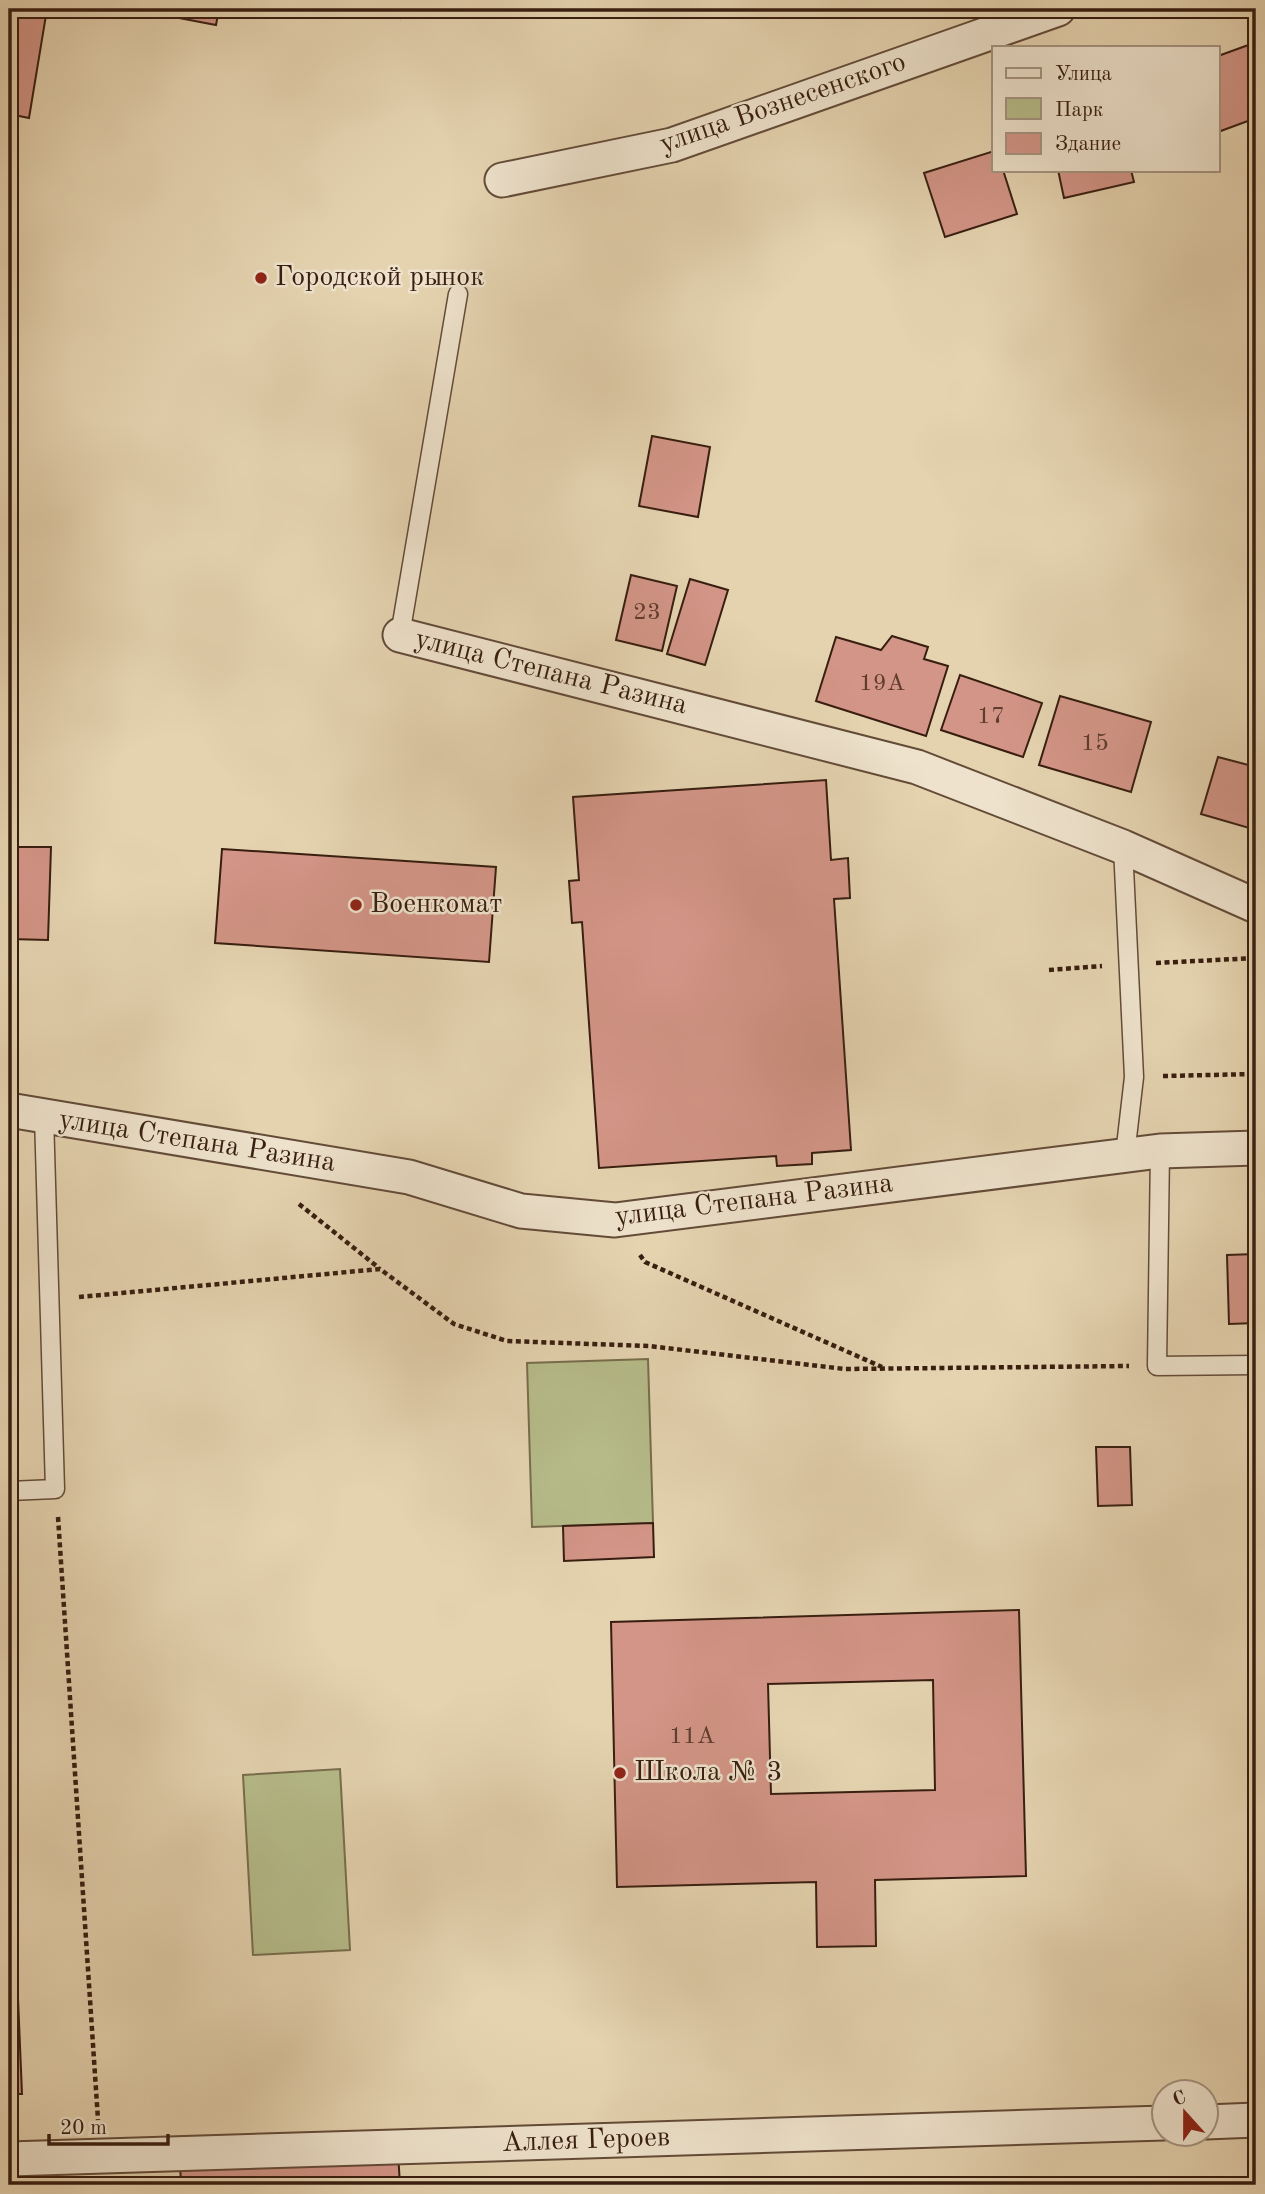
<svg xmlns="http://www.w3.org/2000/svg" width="1265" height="2194" viewBox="0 0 1265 2194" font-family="'Old Standard TT',serif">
<rect width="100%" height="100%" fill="#e5d3b0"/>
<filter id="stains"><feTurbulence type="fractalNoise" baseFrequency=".00286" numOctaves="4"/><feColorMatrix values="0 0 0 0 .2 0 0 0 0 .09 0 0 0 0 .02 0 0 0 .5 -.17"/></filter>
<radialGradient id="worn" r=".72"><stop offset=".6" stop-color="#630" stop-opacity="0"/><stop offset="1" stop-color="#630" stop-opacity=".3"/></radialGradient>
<g fill="#b6bc8a" stroke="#776d4d" stroke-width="2">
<path d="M648,1359L653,1523L532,1527L527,1363Z"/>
<path d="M340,1769L350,1950L253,1955L243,1775Z"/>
</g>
<g fill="#d39587" stroke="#381e10" stroke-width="2" fill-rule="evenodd">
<path d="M9,9H47L29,118L9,114Z"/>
<path d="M164,9H219L216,25L163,15Z"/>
<path d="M351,9H402L400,18Z"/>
<path d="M496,9H580V12Z"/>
<path d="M1254,43L1256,118L1218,132V56Z"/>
<path d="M994,151V170H1003L1017,214L945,237L924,173Z"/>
<path d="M1058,170H1131L1134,182L1064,198Z"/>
<path d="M652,436L710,447L698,517L639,506Z"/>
<path d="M631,575L677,586L662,651L616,640Z"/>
<path d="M690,579L728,590L705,665L667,654Z"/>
<path d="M892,636L928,647L924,659L948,666L926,736L816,701L836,637L881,650Z"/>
<path d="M960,675L1042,703L1023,757L941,730Z"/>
<path d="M1060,696L1151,722L1131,792L1039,765Z"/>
<path d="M1218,757L1256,767V830L1201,814Z"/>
<path d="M826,780L831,860L848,858L850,898L834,899L851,1150L812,1153V1164L777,1166L776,1156L599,1168L582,922L572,923L569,881L579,880L573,797Z"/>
<path d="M9,847H51L48,940L9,939Z"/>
<path d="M222,849L496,867L489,962L215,943Z"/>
<path d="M1256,1254V1323L1229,1324L1227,1255Z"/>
<path d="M1096,1447H1130L1132,1505L1098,1506Z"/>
<path d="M653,1523L654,1557L564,1561L563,1526Z"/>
<path d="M1019,1610L1026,1876L875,1880L876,1946L817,1947L816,1882L617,1887L611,1622ZM933,1680L935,1790L771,1794L768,1684Z"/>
<path d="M9,1782L22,2094H9Z"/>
<path d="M398,2152L400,2185H181L180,2163Z"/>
</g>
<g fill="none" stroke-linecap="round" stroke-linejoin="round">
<defs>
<g id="lane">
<path d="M400,635L458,294"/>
<path d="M1123,847L1134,1077L1125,1155"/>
<path d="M1160,1151L1157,1366L1256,1365"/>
<path d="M9,1491L55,1489L44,1116"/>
</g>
<g id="street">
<path d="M502,180L672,145L1058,9"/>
<path d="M400,635L917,767L1123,847L1256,906"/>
<path d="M9,1110L409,1177L521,1211L615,1220L1160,1151L1256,1148"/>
<path d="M1206,2122L1256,2120"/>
<path d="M9,2159L1164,2123"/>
</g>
</defs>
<use href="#lane" stroke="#634b38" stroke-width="21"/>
<use href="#street" stroke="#634b38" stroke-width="37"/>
<g stroke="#381e10" stroke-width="4.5" stroke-dasharray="5 3.5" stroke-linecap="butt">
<path d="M1156,963L1256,958"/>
<path d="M1049,970L1102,966"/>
<path d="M1163,1076L1256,1074"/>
<path d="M299,1204L379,1268"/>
<path d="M640,1255L645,1262L882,1367"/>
<path d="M79,1297L380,1269L454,1324L507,1341L649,1346L845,1369L1129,1366"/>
<path d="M58,1517L98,2120"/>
</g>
<use href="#lane" stroke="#eee2cc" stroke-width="18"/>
<use href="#street" stroke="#eee2cc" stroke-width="33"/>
</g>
<g fill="#8f2418" stroke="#eee2cc" stroke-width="2.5">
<circle cx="261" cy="278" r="7"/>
<circle cx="356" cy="905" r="7"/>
<circle cx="620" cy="1773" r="7"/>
</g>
<g text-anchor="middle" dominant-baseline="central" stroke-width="5" stroke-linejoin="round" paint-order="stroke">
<g font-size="24" fill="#5f3c2e">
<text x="647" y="613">23</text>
<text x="882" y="684">19А</text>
<text x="991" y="717">17</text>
<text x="1095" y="744">15</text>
<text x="692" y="1737">11А</text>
</g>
<g font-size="28" fill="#381e10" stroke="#eee2cc">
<text transform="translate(783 104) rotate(-19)">улица Вознесенского</text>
<text transform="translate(551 673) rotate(14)">улица Степана Разина</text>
<text transform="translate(197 1142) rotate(9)">улица Степана Разина</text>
<text transform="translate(754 1201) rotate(-7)">улица Степана Разина</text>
<text transform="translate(586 2141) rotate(-2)">Аллея Героев</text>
</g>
<g font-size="28" fill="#381e10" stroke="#eee2cc" text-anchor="start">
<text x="275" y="278">Городской рынок</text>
<text x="370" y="905">Военкомат</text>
<text x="634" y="1773">Школа № 3</text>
</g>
</g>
<rect width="1265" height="2194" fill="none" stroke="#e5d3b0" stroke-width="35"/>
<rect x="10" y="10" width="1244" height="2173" fill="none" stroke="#381e10" stroke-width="3.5"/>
<rect x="18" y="18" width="1230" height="2159" fill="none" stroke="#381e10" stroke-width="2"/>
<rect x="992" y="46" width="228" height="126" fill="#eee2cc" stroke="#a59481" stroke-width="2"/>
<rect x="1006" y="68" width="35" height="10" fill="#eee2cc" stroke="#a59481" stroke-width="2"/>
<text x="1055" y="80" font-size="21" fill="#381e10">Улица</text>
<rect x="1006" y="98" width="35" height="21" fill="#b6bc8a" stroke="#a59481" stroke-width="2"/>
<text x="1055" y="116" font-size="21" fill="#381e10">Парк</text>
<rect x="1006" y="133" width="35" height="21" fill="#d39587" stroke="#a59481" stroke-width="2"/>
<text x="1055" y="150" font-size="21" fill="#381e10">Здание</text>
<g transform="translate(1185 2113) rotate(339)"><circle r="33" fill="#eee2cc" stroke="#a59481" stroke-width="2"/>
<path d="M0-5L12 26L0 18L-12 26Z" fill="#8f2418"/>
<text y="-10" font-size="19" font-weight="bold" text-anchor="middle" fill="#381e10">С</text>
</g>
<path d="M49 2134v10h119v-10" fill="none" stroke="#381e10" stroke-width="3.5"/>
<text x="60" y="2134" font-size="21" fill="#381e10" stroke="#eee2cc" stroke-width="5" paint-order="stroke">20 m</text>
<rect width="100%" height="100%" filter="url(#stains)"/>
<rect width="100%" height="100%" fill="url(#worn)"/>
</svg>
